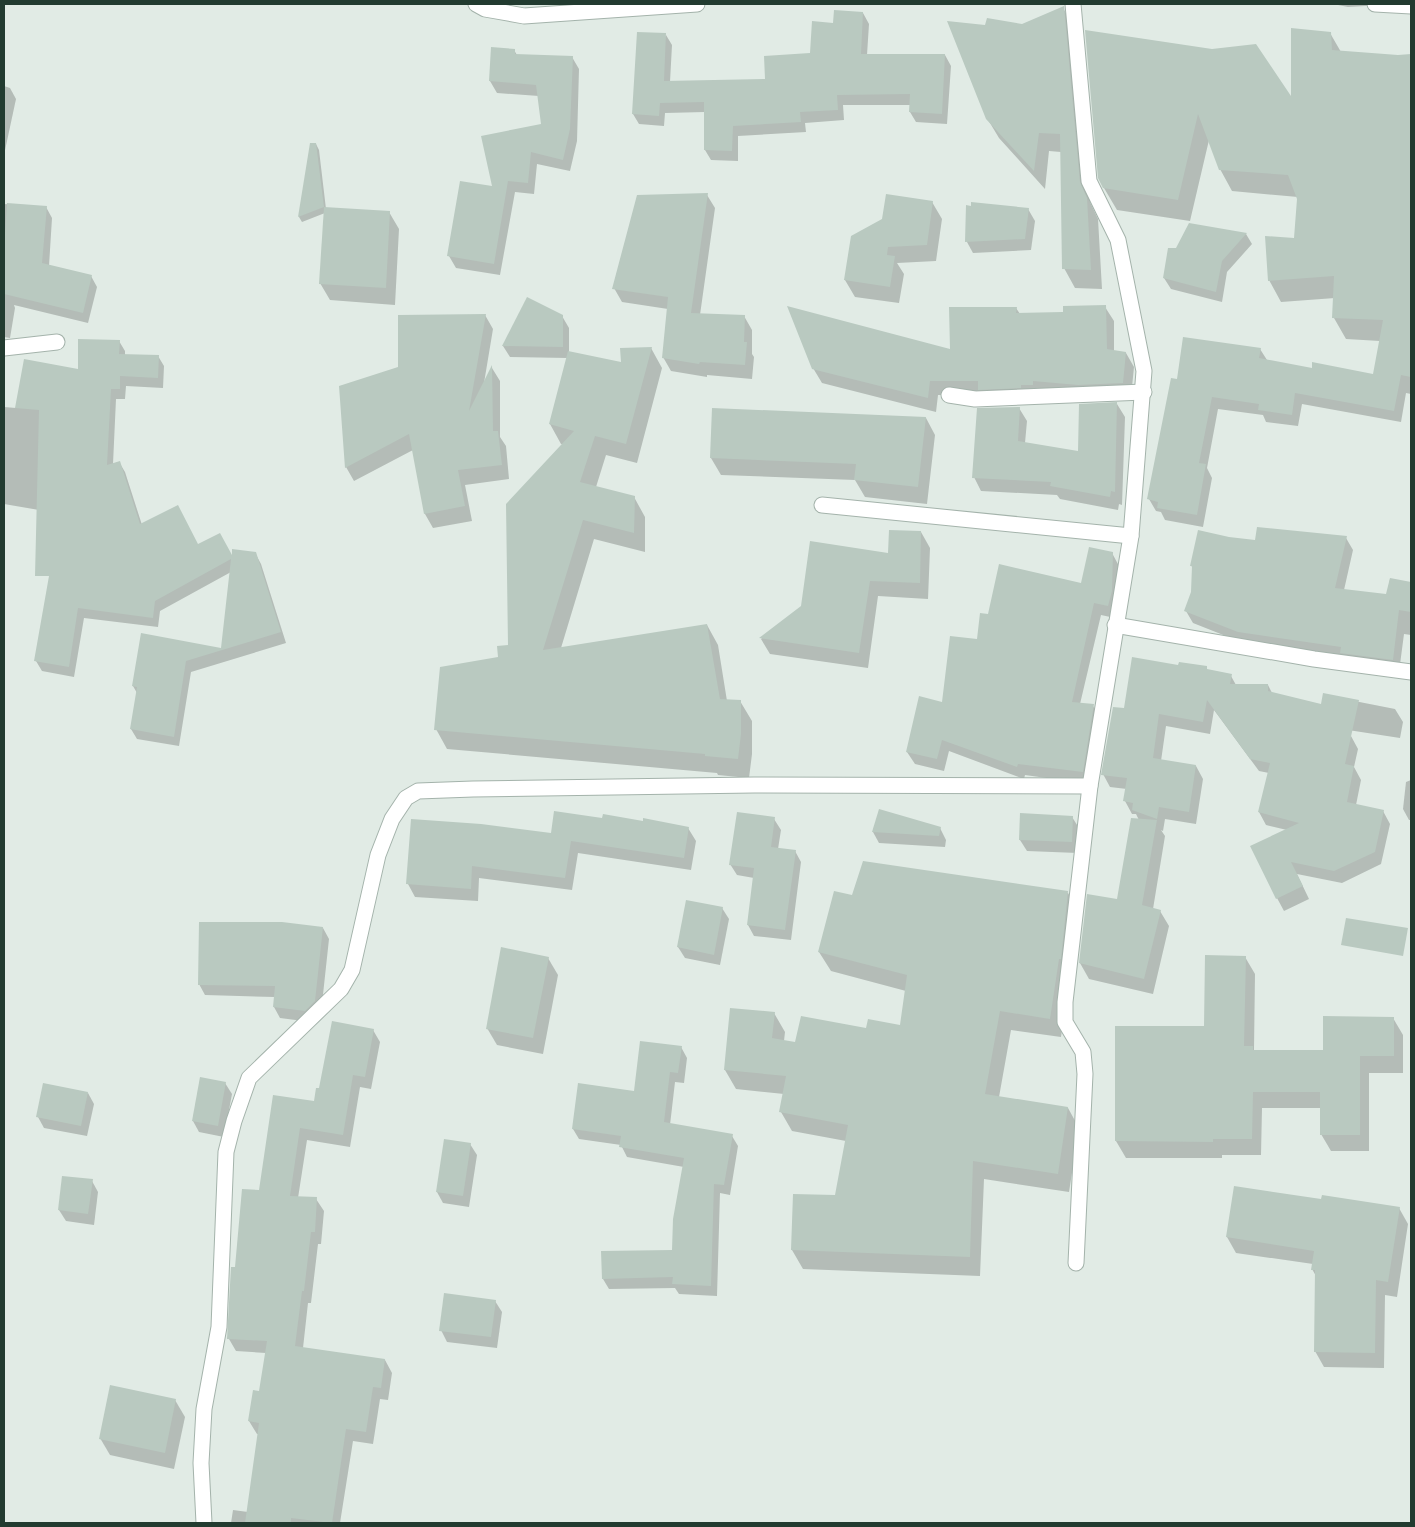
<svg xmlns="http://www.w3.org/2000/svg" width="1415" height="1527" viewBox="0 0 1415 1527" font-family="Commissioner,sans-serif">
<rect width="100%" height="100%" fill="#e1ebe5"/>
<g fill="#0003">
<path d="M1333,4H1383V5L1348,7Z"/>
<path d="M1063,8L1074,27L1090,202L1098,219L1102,289L1075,288L1064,268L1061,152L1049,151L1045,189L999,138L987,118L986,27L1022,25Z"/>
<path d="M863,13L869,24L867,55H945L951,66L947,124L916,122L910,112V105H843L844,120L805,123L806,132L738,136V161L711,160L705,150V112L665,113L664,126L639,124L633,114L666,35L672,45L670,82L766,80L811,54L835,24Z"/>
<path d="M1086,31L1292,100L1330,33L1341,52L1398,56L1411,55V394L1406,393L1401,422L1302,404L1298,426L1266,422L1263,415L1218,409L1207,468L1212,478L1203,527L1165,520L1161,512L1156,511L1149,499L1178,380L1260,349L1267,360L1313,370L1374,375L1380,341L1346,339L1334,318L1335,298L1281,302L1269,280L1295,239L1298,197L1232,191L1220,169L1209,140L1190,221L1117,210L1104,188Z"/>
<path d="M514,50L517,55L572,57L579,69L577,141L570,171L537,164L534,194L515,192L500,275L456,268L449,256L494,188L542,125L539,96L497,93L490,81Z"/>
<path d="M4,86L10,88L16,99L4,155Z"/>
<path d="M311,144H316L319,150L326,209L389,212L399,229L395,305L330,300L320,283L325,213L302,222L299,217Z"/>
<path d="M707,195L715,208L700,315L744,316L752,330V354L754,357L752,379L707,375V377L671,371L663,357L668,309L622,302L614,288Z"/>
<path d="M932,202L942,219L936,261L897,263L904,274L899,303L855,297L845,280Z"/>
<path d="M4,204L46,207L52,218L49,266L91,276L97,287L88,323L14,305L15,308L10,338L4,337Z"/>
<path d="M967,207L1028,209L1035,221L1031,250L973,253L967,242Z"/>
<path d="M1246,234L1252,244L1227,272L1222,302L1171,289L1164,278L1177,249Z"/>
<path d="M1105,307L1114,321V351L1126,353L1134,367L1131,397L938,395L936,412L822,383L813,368L951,350L1016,308L1020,314L1064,313Z"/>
<path d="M485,315L493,329L484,383L492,368L500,381V437L506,446L509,479L465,485L472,521L433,528L425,514L413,450L354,481L346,467L400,368Z"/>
<path d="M562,316L569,328V352L622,364L651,348L662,368L637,463L606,455L596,487L634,497L645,517V552L594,539L561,648L707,625L718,645L727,701H740L752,721V754L749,778L718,775L717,773L447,749L436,729L510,646L564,444H561L550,424L568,358L510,357L503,346Z"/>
<path d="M119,341L125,351V355L158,356L164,366L163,388L126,386L125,399H116L113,464L119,462L125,472L142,525L233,558L255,553L261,564L286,643L191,672L179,746L137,739L131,729L137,693L133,686L142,635L222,649L231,572L160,611L158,627L84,618L74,677L42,671L36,661L59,521L39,510L4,504V407L16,408L25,360L79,370Z"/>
<path d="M1117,404L1125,417L1122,505L1119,504L1118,510L1060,499L1057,495L981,491L974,477L1019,408L1027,421L1025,443L1079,453Z"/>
<path d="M926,418L935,435L927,504L865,497L855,480L721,475L711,458Z"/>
<path d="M921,532L930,548L928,599L878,596L868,668L770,654L761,639L802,607L890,554Z"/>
<path d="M1228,538L1256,541L1346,538L1353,550L1344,590L1387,595L1390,579L1411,583V635L1404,634L1399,672L1246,644L1193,623L1186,611L1193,593V569L1191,565Z"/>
<path d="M1112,553L1119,566L1115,618L1101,615L1080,704L1093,706L1100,718L1089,784L1025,775L1024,779L949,751L944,771L915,764L907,752L943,703L978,641L989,616L1082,585Z"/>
<path d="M1180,666L1206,668L1208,671L1231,676L1236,685H1268L1272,693L1322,705L1324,695L1395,709L1403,722L1400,738L1335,728L1351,736L1358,749L1354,767L1361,780L1356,805L1383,811L1390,824L1381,864L1342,883L1297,874L1309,899L1284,911L1277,898L1287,830L1266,825L1259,812L1269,773L1259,771L1214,710L1210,734L1166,726L1161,761L1196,766L1203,779L1196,824L1165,819L1163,831L1161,830L1165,836L1153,909L1160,911L1169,926L1153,994L1089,979L1080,963L1118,901L1139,820L1136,814H1132L1125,801L1127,789L1110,787L1103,774L1125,709Z"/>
<path d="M1411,780V820H1409L1403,809L1406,782Z"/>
<path d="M880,811L940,828L946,840L945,847L879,843L873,832Z"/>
<path d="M1072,817L1079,828L1078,853L1027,851L1020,840Z"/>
<path d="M774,819L781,830L778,849L795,851L801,862L791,940L754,936L748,925L754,878L737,875L730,864Z"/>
<path d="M688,828L696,841L691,870L578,853L572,890L479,878L478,901L415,897L408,884L552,834Z"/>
<path d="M1068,893L1079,912L1061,1037L1011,1030L999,1097L1068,1108L1079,1128L1069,1192L984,1179L980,1276L803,1269L792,1250L794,1195L836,1196L846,1141L792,1131L781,1112L784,1094L736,1089L725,1070L774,1013L785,1032L784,1041L796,1043L867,1030L901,1026L906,991L831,971L819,952L853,897Z"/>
<path d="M722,908L729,919L720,965L685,958L678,947Z"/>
<path d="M323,928L329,939L321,1013L311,1022L280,1018L274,1007L275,997L205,995L199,984Z"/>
<path d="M1245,957L1255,974L1254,1050L1255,1052H1324L1393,1018L1403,1035V1073H1369V1151H1331L1321,1134V1108H1262L1261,1155H1222V1158H1126L1116,1141L1205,1028Z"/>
<path d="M548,958L558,975L543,1054L497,1045L487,1028Z"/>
<path d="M373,1030L380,1042L371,1089L360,1087L350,1147L307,1140L298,1198L316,1199L324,1211L321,1244H318L311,1303H308L303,1348L385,1360L392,1373L388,1400L380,1399L373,1444L353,1441L340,1523H231L233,1510L248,1512L259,1434H257L249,1421L260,1393L266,1353L236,1351L229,1339L236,1268L260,1192L315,1102L320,1089Z"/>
<path d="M681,1047L687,1058L684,1083L675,1082L670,1125L732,1136L738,1146L730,1195L720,1193L717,1296L679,1294L675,1288L609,1289L603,1279L674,1251L684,1167L627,1157L621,1145L579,1139L573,1129L635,1092Z"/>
<path d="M225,1083L232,1094L224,1137L199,1132L193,1121Z"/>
<path d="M88,1093L94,1104L87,1136L44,1128L38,1117Z"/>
<path d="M470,1144L477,1155L469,1207L443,1203L437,1192Z"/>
<path d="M63,1177L92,1181L98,1192L94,1225L66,1221L59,1210Z"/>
<path d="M1235,1188L1322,1201L1399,1208L1408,1224L1397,1297L1385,1295L1384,1368L1324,1367L1315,1351L1316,1276L1312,1269L1313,1264L1236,1253L1227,1237Z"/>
<path d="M495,1301L502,1312L497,1348L447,1342L441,1330Z"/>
<path d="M175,1400L185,1417L174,1469L110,1455L100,1438Z"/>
</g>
<g fill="#b9c9c0">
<path d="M1064,6L1080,182L1087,198L1091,270L1062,269L1060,134L1039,133L1034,171L986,119L947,21L985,25L987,18L1022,24Z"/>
<path d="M834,10L863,12L861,54H945L942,114L909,112L910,94L837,95L838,110L800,112L801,122L733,126L732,151L704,150V102L660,103L659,116L632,114L637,32L666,33L664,81L765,79L764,56L810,53L812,21L833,23Z"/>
<path d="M1291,28L1331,32L1332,50L1398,55L1411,54V377L1401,375L1394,411L1295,393L1292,415L1258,410L1259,404L1212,397L1199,463L1206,464L1197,515L1157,508L1158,502L1147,499L1171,378L1177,379L1183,337L1261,348L1259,358L1312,368V362L1373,374L1383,320L1332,318L1334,276L1268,281L1265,236L1294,238L1297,199L1288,175L1219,170L1198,114L1178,200L1103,188L1098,178L1085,30L1212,49L1256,44L1291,96Z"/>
<path d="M491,47L515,49V54L573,56L570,129L563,160L531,152L528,183L508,181L494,264L447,256L460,181L492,186L481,136L541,124L536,85L489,81Z"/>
<path d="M310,143H316L324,207L298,217Z"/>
<path d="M708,193L691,313L745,315L744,342H747L745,365L700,362L699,364L662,358L668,297L612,289L637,195Z"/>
<path d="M886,194L933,201L927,245L888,247L887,255L895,256L890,287L844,280L851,236L882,219Z"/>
<path d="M971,202L1029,208L1025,239L965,242L966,205L971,206Z"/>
<path d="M7,203L47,206L42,263L92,275L83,313L4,294V250Z"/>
<path d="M324,207L390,211L386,288L319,284Z"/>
<path d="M1189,223L1247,233L1222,261L1216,292L1163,278L1168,248H1176Z"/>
<path d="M527,297L563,315V347L502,346Z"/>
<path d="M1106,305L1107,349L1126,352L1123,383L1078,385L1033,381V385H1021V388L978,390V381H930L928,398L812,369L787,306L950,349L949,307H1017L1016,313L1063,312V306Z"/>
<path d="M486,314L469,411L492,365L493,431H498L502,465L458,470L465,506L424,514L409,434L345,468L339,386L398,367V315Z"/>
<path d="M78,339L120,340L119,354L159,355L158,378L120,376V389H111L107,465L120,461L140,524L178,505L198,544L220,533L232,555V549L256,552L281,632L186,661L174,737L130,729L137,687L132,686L141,633L221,648L231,559L155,601L153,618L78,608L69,667L34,661L49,576H35L39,410L15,408L24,359L78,369Z"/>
<path d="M652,347L626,444L595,436L580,482L635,496L634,533L583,520L543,650L707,624L720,699L741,700V734L738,759L705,756V754L434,730L440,667L498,657L497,646L508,645L506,504L574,431L549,424L568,351L621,362L620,348Z"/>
<path d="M1117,402L1115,492L1111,491L1110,497L1050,486L1051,482L972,478L977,408L1020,407L1018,441L1078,451L1079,404Z"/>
<path d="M712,408L926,417L918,487L854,480L856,464L710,458Z"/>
<path d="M1257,527L1347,536L1335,588L1386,594L1390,578L1411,582V612L1399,610L1393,660L1340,653L1341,647L1238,632L1184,611L1191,592L1192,566H1190L1198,530L1229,537L1255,540Z"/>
<path d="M889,530L921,531L920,583L870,581L859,653L759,638L801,606L810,541L888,553Z"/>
<path d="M1089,547L1113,552L1112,591L1108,606L1094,603L1072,702L1094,704L1083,772L1018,764L1017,767L942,740L937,759L906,752L919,696L942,702L950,636L977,639L980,613L988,614L999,564L1081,583Z"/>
<path d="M1132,657L1178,665L1179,662L1207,666V669L1232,674L1230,684H1268V691L1321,704L1323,693L1359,700L1345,764L1354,766L1347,802L1384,810L1375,852L1334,871L1291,862L1303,886L1276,899L1250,846L1299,823L1258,812L1270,763L1250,759L1207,700L1203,722L1159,714L1153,758L1196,765L1189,812L1159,807L1157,819L1132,810L1133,803L1123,801L1127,778L1101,775L1113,707L1124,708Z"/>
<path d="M879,809L941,827L939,836L872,832Z"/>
<path d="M554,811L602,818L603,814L643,821V818L689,827L684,858L571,841L565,878L472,866L471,889L406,884L411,819L481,824L551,833Z"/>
<path d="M737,812L775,817L771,847L796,850L785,930L747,925L754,868L729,865Z"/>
<path d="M1020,813L1073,816L1072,842L1019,840Z"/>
<path d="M1131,818L1157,820L1142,905L1161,910L1144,979L1079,963L1087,894L1117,899Z"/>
<path d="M863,861L1068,891L1061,959H1059L1050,1019L1000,1011L985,1094L1068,1107L1058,1174L973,1161L970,1257L791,1250L793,1194L835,1195L848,1125L779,1112L786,1076L724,1070L730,1008L775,1012L772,1038L795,1042L801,1016L866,1028L868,1019L900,1025L907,975L818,952L834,891L852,895Z"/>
<path d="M686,900L723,907L714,955L677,947Z"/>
<path d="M1346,918L1408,928L1403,956L1341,945Z"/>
<path d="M199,922H282L323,927L315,1001L305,1011L273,1007L275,986L198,985Z"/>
<path d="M501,947L549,957L533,1038L486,1029Z"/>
<path d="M1205,955L1246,956L1244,1046H1253V1050H1323V1016L1394,1017V1056H1360V1135H1320V1092H1253L1252,1139H1213V1142L1115,1141V1026H1204Z"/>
<path d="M332,1021L374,1029L365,1077L353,1075L343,1135L300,1128L290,1196L317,1197L315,1232H311L304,1291H302L295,1346L385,1359L381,1388L373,1387L366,1432L346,1429L332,1523L291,1518V1523H245L259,1423L248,1421L253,1390L259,1391L267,1341L227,1339L231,1267H235L242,1189L259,1190L273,1095L314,1101L316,1088H319Z"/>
<path d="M640,1041L682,1046L678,1073L670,1072L664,1122L733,1134L724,1185L714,1184L711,1286L672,1284L673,1277L602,1279L601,1251L672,1250L673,1219L684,1158L619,1147L621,1136L572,1129L578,1083L634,1091Z"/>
<path d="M200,1077L226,1082L218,1126L192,1121Z"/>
<path d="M43,1083L88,1092L81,1126L36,1117Z"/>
<path d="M444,1139L471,1143L463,1196L436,1192Z"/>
<path d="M62,1176L93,1179L88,1214L58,1210Z"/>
<path d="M1234,1186L1321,1199L1322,1195L1400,1207L1388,1282L1376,1280L1375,1353L1314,1352L1315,1270H1311L1314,1251L1226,1237Z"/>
<path d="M444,1293L496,1300L491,1337L439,1331Z"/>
<path d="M110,1385L176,1399L165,1453L99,1439Z"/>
</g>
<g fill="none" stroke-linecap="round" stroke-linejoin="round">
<defs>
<g id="minor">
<path d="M476,4L485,9L524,16L697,4"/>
<path d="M1073,4L1089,181L1118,240L1144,371L1131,536L1090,786L1065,1002V1022L1083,1052L1085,1074L1076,1263"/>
<path d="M1375,4L1411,6"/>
<path d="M4,348L57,342"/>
<path d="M949,395L975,399L1144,392"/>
<path d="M822,505L1131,536"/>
<path d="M1115,625L1314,659L1411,672"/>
<path d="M204,1523L201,1463L204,1409L219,1327L226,1152L234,1121L249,1078L341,989L352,970L378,855L392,819L406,798L418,791L473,789L754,785L1090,786"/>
</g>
</defs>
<use href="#minor" stroke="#a4b3ab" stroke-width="17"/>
<use href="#minor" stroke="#fff" stroke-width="15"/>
</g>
<rect width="1415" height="1527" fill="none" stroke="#223b30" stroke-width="10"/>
</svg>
